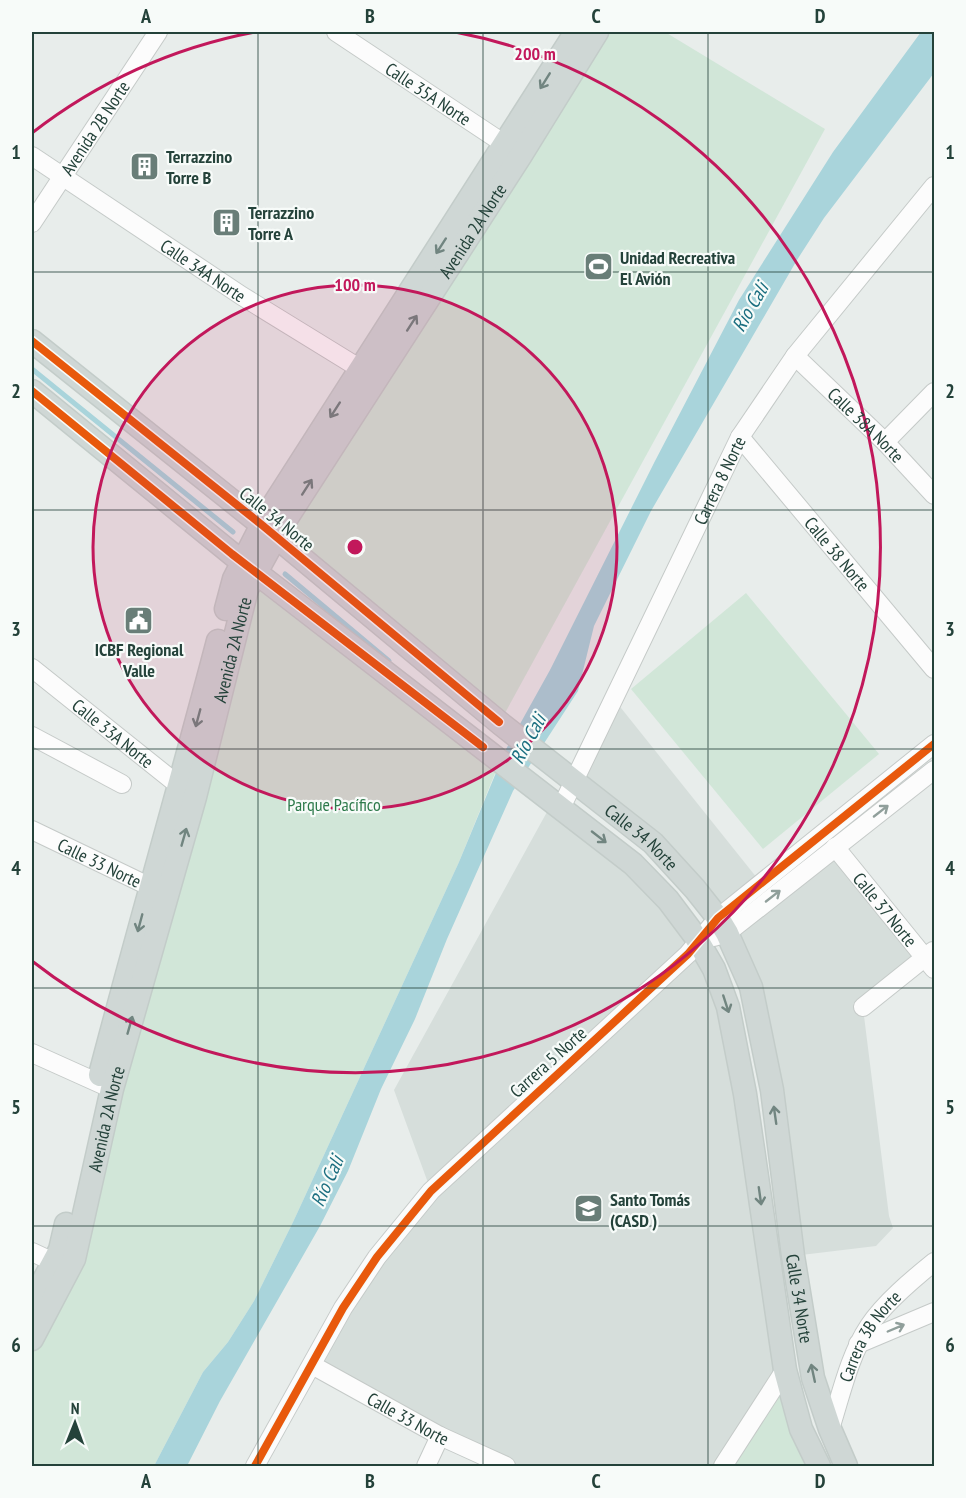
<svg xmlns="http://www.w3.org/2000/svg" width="966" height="1498" viewBox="0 0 966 1498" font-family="'PT Sans Narrow',sans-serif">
<rect width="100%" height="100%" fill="#e8edeb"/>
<g fill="#d6dedb">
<path d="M613,698L761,883L718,918L575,782Z"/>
<path d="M553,801L633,864L714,969L785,1370L723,1466H506L312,1365L431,1191L394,1090Z"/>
<path d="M835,847L925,957L863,1008L889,1216L893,1228L876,1246L793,1256L772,1090L727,933Z"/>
</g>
<g fill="#d1e6d8">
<path d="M597,32H665L825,129L505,713L281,527Z"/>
<path d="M256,572L500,761L459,862L294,1220L254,1301L228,1342L203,1372L154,1466H32V1339L55,1296Z"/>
<path d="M746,593L879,754L763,849L631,689Z"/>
<path d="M775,1384L819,1466H723Z"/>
</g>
<path fill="#a9d4db" d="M921,32H934V73L824,218L797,260L651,511L594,626L578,691L513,791L447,939L415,1019L381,1089L348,1171L320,1226L220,1401L187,1466H154L203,1372L228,1342L254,1301L294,1220L459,862L505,751L550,670L655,461L739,300L833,152Z"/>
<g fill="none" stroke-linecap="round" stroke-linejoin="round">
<g stroke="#a9d4db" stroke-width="5">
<path d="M32,369L233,532"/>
<path d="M285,574L389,661"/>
</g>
<defs>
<g id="minor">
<path id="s1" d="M336,32L515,151"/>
<path id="s2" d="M32,156L242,296L372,376"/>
<path id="s3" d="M32,223L158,32"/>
<path id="s4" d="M795,356L885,442L934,495"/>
<path id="s5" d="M740,437L934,669"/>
<path d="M885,442L934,392"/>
<path id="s6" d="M32,668L187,792"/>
<path d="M32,736L122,784"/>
<path id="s7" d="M561,808L740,437L795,356L934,186"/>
<path id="s8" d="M32,830L163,893"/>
<path id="s9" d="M835,847L934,969"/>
<path d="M714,937L727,933L934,770"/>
<path d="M863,1007L933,951"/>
<path d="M32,1053L112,1089"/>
<path d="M32,1252L64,1267"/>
<path d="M858,1344L934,1312"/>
<path id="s10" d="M312,1365L440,1436L506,1466"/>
<path id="s11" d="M830,1429C841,1395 849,1356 869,1326C884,1303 913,1279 934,1262"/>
<path d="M255,1466L343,1308L377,1257L431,1191L688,954L718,918L934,744"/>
<path d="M426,1466L440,1436"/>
<path d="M723,1466L785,1370"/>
</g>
<g id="major">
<path id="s12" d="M32,341L262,525L501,724L653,843L695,889L718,918L727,933L751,987L772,1090L793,1256L813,1378L830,1429L846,1466"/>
<path d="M32,391L232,554L633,864L668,900L695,936L714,969L728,1007L745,1094L785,1370L801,1429L819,1466"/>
<path d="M226,609L234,579L267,515L576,32"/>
<path d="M100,1075C138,930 180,786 218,641"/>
<path d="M32,1302L60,1250L66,1224"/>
<path id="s13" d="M32,1339L74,1259L112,1089L195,797L247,589L281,527L521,155L597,32"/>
</g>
</defs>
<use href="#minor" stroke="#c5cac8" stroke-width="20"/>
<use href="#major" stroke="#c3ccc9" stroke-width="25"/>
<use href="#minor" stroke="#fcfcfc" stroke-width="18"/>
<use href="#major" stroke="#cfd7d5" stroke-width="22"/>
<defs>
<g id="cycleway">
<path d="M32,341L262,525L499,722"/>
<path d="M32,391L232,554L483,747"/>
<path d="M255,1466L343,1308L377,1257L431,1191L688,954L718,918L934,744"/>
</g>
</defs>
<use href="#cycleway" stroke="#f7fbf9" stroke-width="11"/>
<use href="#cycleway" stroke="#e8590c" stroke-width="8"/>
</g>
<defs><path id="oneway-shaft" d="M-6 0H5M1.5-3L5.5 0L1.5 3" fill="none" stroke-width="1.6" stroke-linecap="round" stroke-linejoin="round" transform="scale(1.5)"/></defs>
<g stroke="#718580">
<use href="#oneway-shaft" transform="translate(545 81) rotate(122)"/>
<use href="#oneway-shaft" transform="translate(441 246) rotate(123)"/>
<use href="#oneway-shaft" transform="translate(412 323) rotate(-57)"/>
<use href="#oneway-shaft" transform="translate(335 410) rotate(123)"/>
<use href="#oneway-shaft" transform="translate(307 487) rotate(-57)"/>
<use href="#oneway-shaft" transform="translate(198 718) rotate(105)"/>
<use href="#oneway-shaft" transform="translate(184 837) rotate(-74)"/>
<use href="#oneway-shaft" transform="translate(599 837) rotate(38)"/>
<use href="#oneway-shaft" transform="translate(140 923) rotate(105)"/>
<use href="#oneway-shaft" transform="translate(726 1004) rotate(72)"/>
<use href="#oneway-shaft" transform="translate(130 1025) rotate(-74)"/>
<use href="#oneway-shaft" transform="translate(775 1115) rotate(-98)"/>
<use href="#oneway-shaft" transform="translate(760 1196) rotate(82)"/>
<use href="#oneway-shaft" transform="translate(813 1373) rotate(-102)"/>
</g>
<g stroke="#909f9b">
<use href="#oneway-shaft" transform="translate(881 811) rotate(-38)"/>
<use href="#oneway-shaft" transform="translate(773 896) rotate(-38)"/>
<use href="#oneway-shaft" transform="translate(896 1328) rotate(-23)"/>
</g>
<path fill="none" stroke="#24423a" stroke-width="1.5" stroke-opacity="0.55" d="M258,32V1466M483,32V1466M708,32V1466M32,272H934M32,510H934M32,749H934M32,988H934M32,1226H934"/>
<circle cx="355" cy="547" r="262" fill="#c2185b" fill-opacity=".12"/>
<g fill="none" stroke="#c2185b" stroke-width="3">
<circle cx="355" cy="547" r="262"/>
<path d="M32 133A525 525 0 0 1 255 32M455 32A525 525 0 1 1 32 961"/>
</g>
<defs>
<symbol id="building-square" viewBox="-11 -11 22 22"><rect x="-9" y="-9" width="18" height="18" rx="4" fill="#697e78" stroke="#f7fbf9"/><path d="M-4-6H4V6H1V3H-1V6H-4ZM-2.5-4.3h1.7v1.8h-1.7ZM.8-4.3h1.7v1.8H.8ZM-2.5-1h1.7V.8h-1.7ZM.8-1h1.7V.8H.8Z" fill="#fff"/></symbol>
<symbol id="stadium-square" viewBox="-11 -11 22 22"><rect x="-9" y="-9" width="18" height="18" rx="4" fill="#697e78" stroke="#f7fbf9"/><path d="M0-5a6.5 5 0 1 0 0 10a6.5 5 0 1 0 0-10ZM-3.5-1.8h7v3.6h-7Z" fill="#fff"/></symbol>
<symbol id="civic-square" viewBox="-11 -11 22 22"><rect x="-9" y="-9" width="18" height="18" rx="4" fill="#697e78" stroke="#f7fbf9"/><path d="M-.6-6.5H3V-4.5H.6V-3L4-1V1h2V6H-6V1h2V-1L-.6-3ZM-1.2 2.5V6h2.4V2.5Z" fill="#fff"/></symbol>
<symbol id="university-square" viewBox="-11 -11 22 22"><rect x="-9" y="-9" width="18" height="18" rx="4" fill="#697e78" stroke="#f7fbf9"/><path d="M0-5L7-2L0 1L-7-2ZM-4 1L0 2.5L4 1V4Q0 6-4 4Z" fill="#fff"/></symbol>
</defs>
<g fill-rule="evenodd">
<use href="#building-square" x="128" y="150" width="33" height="33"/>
<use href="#building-square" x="210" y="206" width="33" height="33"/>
<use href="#stadium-square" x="582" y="250" width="33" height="33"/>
<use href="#civic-square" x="122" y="604" width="33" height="33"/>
<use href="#university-square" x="572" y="1192" width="33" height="33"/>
</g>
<g text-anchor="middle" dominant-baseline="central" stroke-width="4.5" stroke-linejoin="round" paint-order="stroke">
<g font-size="18" fill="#24423a" stroke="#f7fbf9">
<text stroke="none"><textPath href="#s1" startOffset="111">Calle 35A Norte</textPath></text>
<text stroke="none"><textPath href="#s3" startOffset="114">Avenida 2B Norte</textPath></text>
<text stroke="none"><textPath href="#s13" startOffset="1206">Avenida 2A Norte</textPath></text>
<text stroke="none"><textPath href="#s2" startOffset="206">Calle 34A Norte</textPath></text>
<text stroke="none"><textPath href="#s4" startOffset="99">Calle 38A Norte</textPath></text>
<text stroke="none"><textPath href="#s7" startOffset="364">Carrera 8 Norte</textPath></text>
<text transform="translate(277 519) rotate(39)">Calle 34 Norte</text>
<text stroke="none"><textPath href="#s5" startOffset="152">Calle 38 Norte</textPath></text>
<text stroke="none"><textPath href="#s13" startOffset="720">Avenida 2A Norte</textPath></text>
<text stroke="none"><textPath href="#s6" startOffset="104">Calle 33A Norte</textPath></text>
<text stroke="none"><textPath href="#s12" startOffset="786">Calle 34 Norte</textPath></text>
<text stroke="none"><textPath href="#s8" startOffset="75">Calle 33 Norte</textPath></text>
<text stroke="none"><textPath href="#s9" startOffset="80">Calle 37 Norte</textPath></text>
<text transform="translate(548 1062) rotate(-42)">Carrera 5 Norte</text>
<text stroke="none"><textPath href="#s13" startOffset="234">Avenida 2A Norte</textPath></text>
<text stroke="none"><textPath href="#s12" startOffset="1290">Calle 34 Norte</textPath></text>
<text stroke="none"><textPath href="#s11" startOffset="102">Carrera 3B Norte</textPath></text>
<text stroke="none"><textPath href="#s10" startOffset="110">Calle 33 Norte</textPath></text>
</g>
<g font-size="18" font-weight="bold" fill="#24423a" stroke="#f7fbf9" text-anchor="start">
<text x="166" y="156">Terrazzino<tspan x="166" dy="21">Torre B</tspan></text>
<text x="248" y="212">Terrazzino<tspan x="248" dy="21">Torre A</tspan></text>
<text x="620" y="257">Unidad Recreativa<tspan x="620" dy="21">El Avión</tspan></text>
<text x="139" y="649" text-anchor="middle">ICBF Regional<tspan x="139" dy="21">Valle</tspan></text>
<text x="610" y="1199">Santo Tomás<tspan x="610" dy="21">(CASD )</tspan></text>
</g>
<g font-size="18" fill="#2d7a4b" stroke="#f7fbf9">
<text x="334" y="804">Parque Pacífico</text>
</g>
<g font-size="20" font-style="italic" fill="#1c6f80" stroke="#f7fbf9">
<text transform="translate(750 307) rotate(-60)">Río Cali</text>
<text transform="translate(528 739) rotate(-62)">Río Cali</text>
<text transform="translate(327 1181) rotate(-66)">Río Cali</text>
</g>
</g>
<circle cx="355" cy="547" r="9" fill="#c2185b" stroke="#f7fbf9" stroke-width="3"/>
<g font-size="18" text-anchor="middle" font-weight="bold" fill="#c2185b" stroke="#f7fbf9" stroke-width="4.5" stroke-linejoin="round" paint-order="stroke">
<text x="535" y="60">200 m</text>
<text x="355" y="291">100 m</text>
</g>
<rect width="966" height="1498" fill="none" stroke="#f7fbf9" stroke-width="66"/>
<g transform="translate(75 1423) rotate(1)" stroke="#f7fbf9" stroke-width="4.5" paint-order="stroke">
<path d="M0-4.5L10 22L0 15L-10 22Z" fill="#24423a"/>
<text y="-9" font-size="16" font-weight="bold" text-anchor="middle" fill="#24423a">N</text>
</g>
<rect x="33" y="33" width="900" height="1432" fill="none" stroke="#24423a" stroke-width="2"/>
<g font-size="20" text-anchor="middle" font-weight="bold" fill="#24423a">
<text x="146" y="23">A</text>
<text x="370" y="23">B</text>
<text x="596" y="23">C</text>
<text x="820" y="23">D</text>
<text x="16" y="159">1</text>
<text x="950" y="159">1</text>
<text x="16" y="398">2</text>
<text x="950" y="398">2</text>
<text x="16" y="636">3</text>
<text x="950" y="636">3</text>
<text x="16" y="875">4</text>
<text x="950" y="875">4</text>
<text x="16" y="1114">5</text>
<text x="950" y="1114">5</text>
<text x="16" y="1352">6</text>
<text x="950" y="1352">6</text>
<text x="146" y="1488">A</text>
<text x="370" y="1488">B</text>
<text x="596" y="1488">C</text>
<text x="820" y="1488">D</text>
</g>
</svg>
